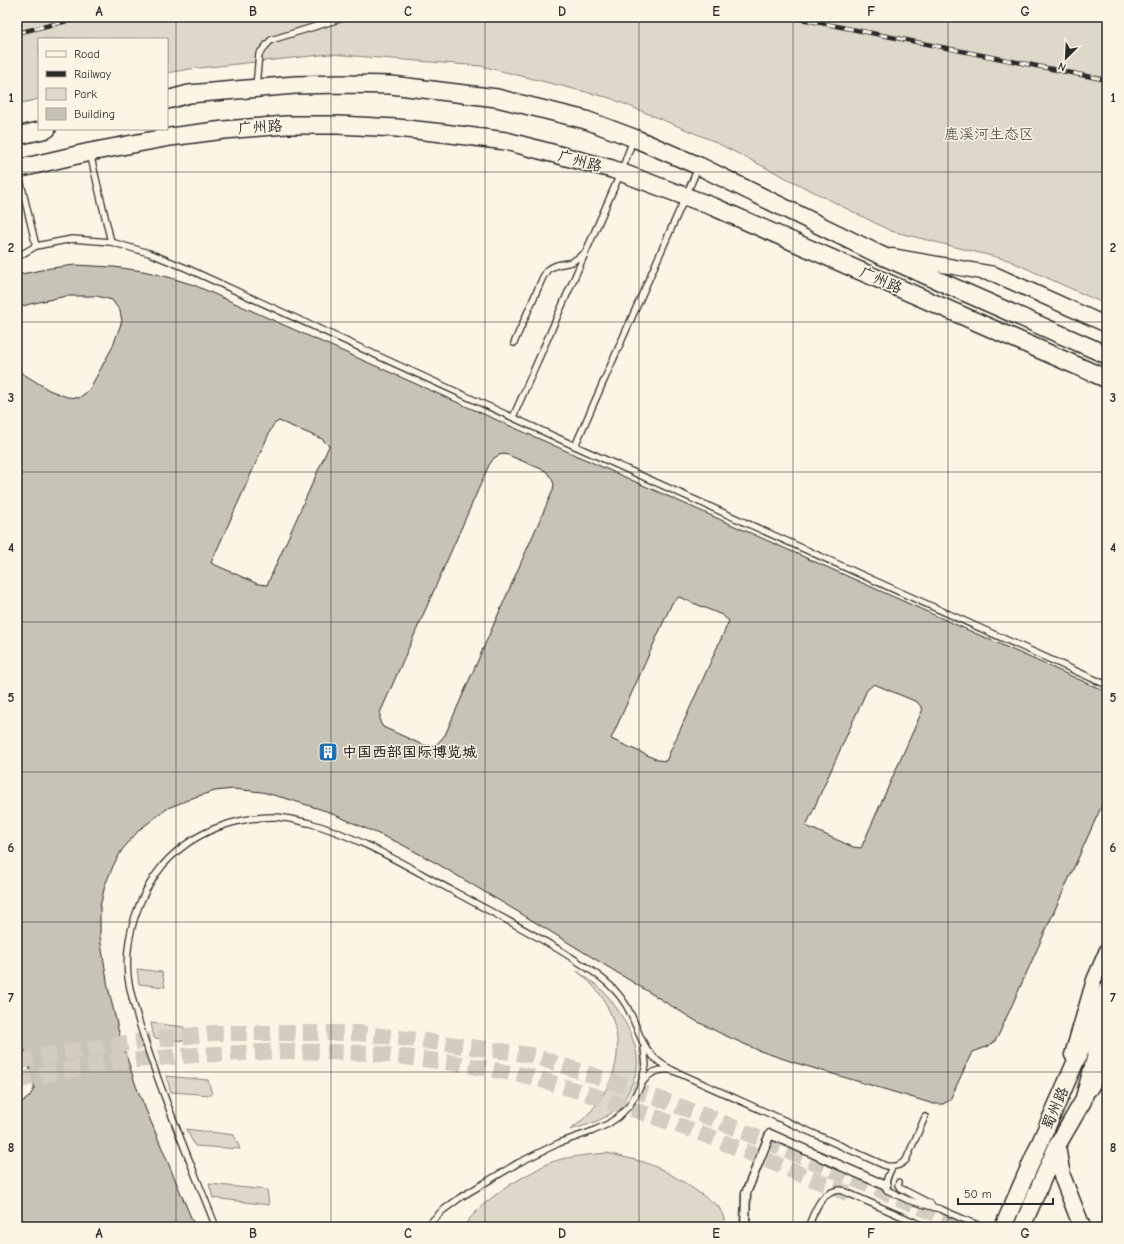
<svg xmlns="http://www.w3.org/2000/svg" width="1124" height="1244" viewBox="0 0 1124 1244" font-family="'Comic Neue','LXGW WenKai TC',sans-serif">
<rect width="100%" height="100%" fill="#fcf5e5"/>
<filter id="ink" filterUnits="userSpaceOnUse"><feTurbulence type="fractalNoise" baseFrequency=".025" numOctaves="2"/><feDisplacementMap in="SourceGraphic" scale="8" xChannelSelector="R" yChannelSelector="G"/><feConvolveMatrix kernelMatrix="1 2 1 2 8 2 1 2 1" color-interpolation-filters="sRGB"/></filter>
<g filter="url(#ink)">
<g fill="#ded8ca" stroke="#84827a">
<path d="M17,17H1107V305L1008,260L891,231L711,140L610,98L481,66L330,54L190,69L167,73V39H39V99L17,104Z"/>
<path d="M137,969L162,972L165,987L139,984Z"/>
<path d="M577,971C585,977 595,983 602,990C618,1006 641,1044 637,1068C636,1074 634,1080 631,1086C626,1098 619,1108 607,1116C596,1123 583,1126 570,1130C607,1103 629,1059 611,1015C608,1008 604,999 599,993C593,985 585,978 577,971Z"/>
<path d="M151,1023L184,1027L186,1041L154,1038Z"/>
<path d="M166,1076L208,1080L212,1095L171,1092Z"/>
<path d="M186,1129L234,1135L240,1149L195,1146Z"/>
<path d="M607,1153L644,1162L663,1170L685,1183L718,1206L722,1213L727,1227H463C480,1204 503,1188 527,1175C535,1171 542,1166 549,1163C567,1156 588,1155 607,1153Z"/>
<path d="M209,1184L267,1190L269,1205L213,1198Z"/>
</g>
<path fill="#c8c3b7" stroke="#2b2b2b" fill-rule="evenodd" d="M75,265L114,267L143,271L168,277L194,285L1107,692V794L999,1034L995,1041L988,1046L972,1052L950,1100L943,1104H934L796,1063L760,1051L724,1035L696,1021L520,913L436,863L399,843L326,811L288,799L262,792L233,789L215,791L195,797L168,808L139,830L122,850L114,864L105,885L100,907V937L108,987L119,1033L136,1086L195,1227H17V1104L21,1103L29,1097L34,1089V1085L25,1051L21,1044L17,1041V524L19,515L18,503L17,500V370L49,390L67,397L79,398L89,390L112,348L122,321L120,311L112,300L97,296H66L30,304L17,308V275L51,268ZM279,421L322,439L329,446L267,585L258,584L211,563L272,427L274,424ZM504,454L508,455L546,471L552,479L554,484L553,490L445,735L437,744L431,746L423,745L383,727L380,722V713L489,465L494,458L499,455ZM679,597L722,615L729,621L666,761L658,760L611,739L672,603L674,601ZM874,684L917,702L923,709L861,848L853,847L806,826L867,690Z"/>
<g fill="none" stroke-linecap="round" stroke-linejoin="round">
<g stroke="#d2cdc0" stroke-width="16" stroke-dasharray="16 8" stroke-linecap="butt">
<path d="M17,1062L55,1054L135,1042L214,1033H358L441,1043L531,1055L616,1083L714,1119L966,1227"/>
<path d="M17,1081L51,1073L113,1062L194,1055L285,1051L370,1053L455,1063L528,1076L595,1096L703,1134L854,1196"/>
</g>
<defs>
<g id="service">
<path d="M256,86L259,54L271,40L346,17"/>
<path d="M90,153L111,242"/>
<path d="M18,171L36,246"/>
<path d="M17,257L36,246L72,239L111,242L149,253L186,268L575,446L1107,685"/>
<path d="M514,343L543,277L548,269L557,265L572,262L585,253"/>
<path d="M513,417L621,172L633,140"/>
<path d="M575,446L698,168"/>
<path d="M643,1082C650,1072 658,1069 670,1070"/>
<path d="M892,1167C889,1174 884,1182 887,1190L908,1200L940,1209L982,1227"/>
<path d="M899,1182L898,1185L900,1188L931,1204"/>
<path d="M216,1227C192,1166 166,1106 146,1044C139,1022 131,1000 128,977C124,938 138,895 163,865C178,848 194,837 216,828C235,821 254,817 274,817C286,817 298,821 309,823C358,836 408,867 453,891C496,915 540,936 580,963C597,974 613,985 624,1002C636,1019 638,1041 652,1055C657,1062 665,1066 672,1070L886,1166C895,1167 900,1166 906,1160L925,1117"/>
<path d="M426,1227L442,1211L461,1197L518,1163L559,1143L593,1131L608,1124L618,1117L629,1106L640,1087L646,1065L644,1047"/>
<path d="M808,1227C815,1211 820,1191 841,1190L926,1227"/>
</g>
<path id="pedestrian" d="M745,1227L746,1193L770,1134L886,1186"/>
<g id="tertiary">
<path d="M892,256L994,274L1107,325"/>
<path d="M1072,1055L1094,980L1107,950"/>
<path d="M1090,1089L1107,1059"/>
</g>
<g id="secondary">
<path d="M1057,1146L1062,1176L1082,1227"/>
<path d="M1003,1227L1107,990"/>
<path d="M1022,1227L1057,1146L1083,1101L1100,1041L1107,1026"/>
</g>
<g id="primary">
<path d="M167,100L189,94L295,85L343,84L391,85L497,98L586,120L634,138L699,166L878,254L1107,355"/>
<path d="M17,136L47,129"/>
<path d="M17,169L90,152L170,137L224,130L286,125H338L397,128L443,133L506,141L612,169L714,207L1107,379"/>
</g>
</defs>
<use href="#service" stroke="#2b2b2b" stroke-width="8"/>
<use href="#pedestrian" stroke="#2b2b2b" stroke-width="11"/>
<use href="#tertiary" stroke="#2b2b2b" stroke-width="17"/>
<use href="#secondary" stroke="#2b2b2b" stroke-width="19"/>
<use href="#primary" stroke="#2b2b2b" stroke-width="20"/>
<use href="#service" stroke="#fcf5e5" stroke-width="5.5"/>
<use href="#pedestrian" stroke="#fcf5e5" stroke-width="8"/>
<use href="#tertiary" stroke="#fcf5e5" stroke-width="14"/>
<use href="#secondary" stroke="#fcf5e5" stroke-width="16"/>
<use href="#primary" stroke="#fcf5e5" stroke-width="17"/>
<defs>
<g id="rail">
<path d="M791,17L1107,80"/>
<path d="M17,33L84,17"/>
</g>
</defs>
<use href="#rail" stroke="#2b2b2b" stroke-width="4.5"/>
<use href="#rail" stroke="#fcf5e5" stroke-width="3" stroke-dasharray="9" stroke-linecap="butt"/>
</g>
</g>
<path fill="none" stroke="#2b2b2b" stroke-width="1" stroke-opacity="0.55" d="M176,17V1227M331,17V1227M485,17V1227M639,17V1227M793,17V1227M948,17V1227M17,172H1107M17,322H1107M17,472H1107M17,622H1107M17,772H1107M17,922H1107M17,1072H1107"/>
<defs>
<symbol id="building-square" viewBox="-11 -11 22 22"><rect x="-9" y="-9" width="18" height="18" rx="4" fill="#1f6fb2" stroke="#fcf5e5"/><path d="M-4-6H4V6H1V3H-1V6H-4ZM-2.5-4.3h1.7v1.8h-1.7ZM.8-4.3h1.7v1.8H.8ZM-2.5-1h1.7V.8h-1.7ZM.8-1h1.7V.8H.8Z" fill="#fff"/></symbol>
</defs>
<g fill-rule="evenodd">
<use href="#building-square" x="317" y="741" width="22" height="22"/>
</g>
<g text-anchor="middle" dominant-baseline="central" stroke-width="3" stroke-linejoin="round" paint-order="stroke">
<g font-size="15" fill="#2b2b2b" stroke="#fcf5e5">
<text transform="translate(260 127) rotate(-4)">广州路</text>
<text transform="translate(580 161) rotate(15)">广州路</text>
<text transform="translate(881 280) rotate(24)">广州路</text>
<text transform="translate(1055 1108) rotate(-66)">蜀州路</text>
</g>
<g font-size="15" fill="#585653" stroke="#fcf5e5">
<text x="989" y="134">鹿溪河生态区</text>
</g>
<g font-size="15" font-weight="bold" fill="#2b2b2b" stroke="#fcf5e5" text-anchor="start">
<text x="342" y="752">中国西部国际博览城</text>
</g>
</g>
<rect width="1124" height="1244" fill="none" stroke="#fcf5e5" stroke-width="44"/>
<rect x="38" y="38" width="130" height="92" fill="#fcf5e5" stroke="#a8a49b"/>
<rect x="46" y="51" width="20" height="6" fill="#fcf5e5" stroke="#a8a49b"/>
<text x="74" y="58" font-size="12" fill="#2b2b2b">Road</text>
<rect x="46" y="71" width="20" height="6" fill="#2b2b2b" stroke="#a8a49b"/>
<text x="74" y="78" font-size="12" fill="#2b2b2b">Railway</text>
<rect x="46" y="88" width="20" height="12" fill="#ded8ca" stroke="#a8a49b"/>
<text x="74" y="98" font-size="12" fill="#2b2b2b">Park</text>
<rect x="46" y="108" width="20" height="12" fill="#c8c3b7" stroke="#a8a49b"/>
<text x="74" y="118" font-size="12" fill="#2b2b2b">Building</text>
<g transform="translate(1066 58) rotate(204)" stroke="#fcf5e5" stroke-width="3" paint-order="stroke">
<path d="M0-3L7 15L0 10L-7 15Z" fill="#2b2b2b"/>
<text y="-6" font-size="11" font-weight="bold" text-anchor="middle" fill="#2b2b2b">N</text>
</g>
<path d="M958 1198v6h95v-6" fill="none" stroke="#2b2b2b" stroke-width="2"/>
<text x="964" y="1198" font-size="12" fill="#2b2b2b" stroke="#fcf5e5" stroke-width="3" paint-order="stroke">50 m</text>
<rect x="22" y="22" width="1080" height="1200" fill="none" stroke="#2b2b2b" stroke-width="1.5"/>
<g font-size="13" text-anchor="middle" font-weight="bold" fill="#2b2b2b">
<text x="99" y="16">A</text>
<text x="253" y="16">B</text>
<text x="408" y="16">C</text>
<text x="562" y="16">D</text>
<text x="716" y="16">E</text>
<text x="871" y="16">F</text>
<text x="1025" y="16">G</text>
<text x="11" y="102">1</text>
<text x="1113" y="102">1</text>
<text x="11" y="252">2</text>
<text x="1113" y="252">2</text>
<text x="11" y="402">3</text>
<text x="1113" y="402">3</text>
<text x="11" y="552">4</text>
<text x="1113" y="552">4</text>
<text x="11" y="702">5</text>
<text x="1113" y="702">5</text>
<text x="11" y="852">6</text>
<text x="1113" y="852">6</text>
<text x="11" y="1002">7</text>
<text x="1113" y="1002">7</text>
<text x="11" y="1152">8</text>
<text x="1113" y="1152">8</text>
<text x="99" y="1238">A</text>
<text x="253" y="1238">B</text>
<text x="408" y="1238">C</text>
<text x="562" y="1238">D</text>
<text x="716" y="1238">E</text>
<text x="871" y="1238">F</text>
<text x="1025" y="1238">G</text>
</g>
</svg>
